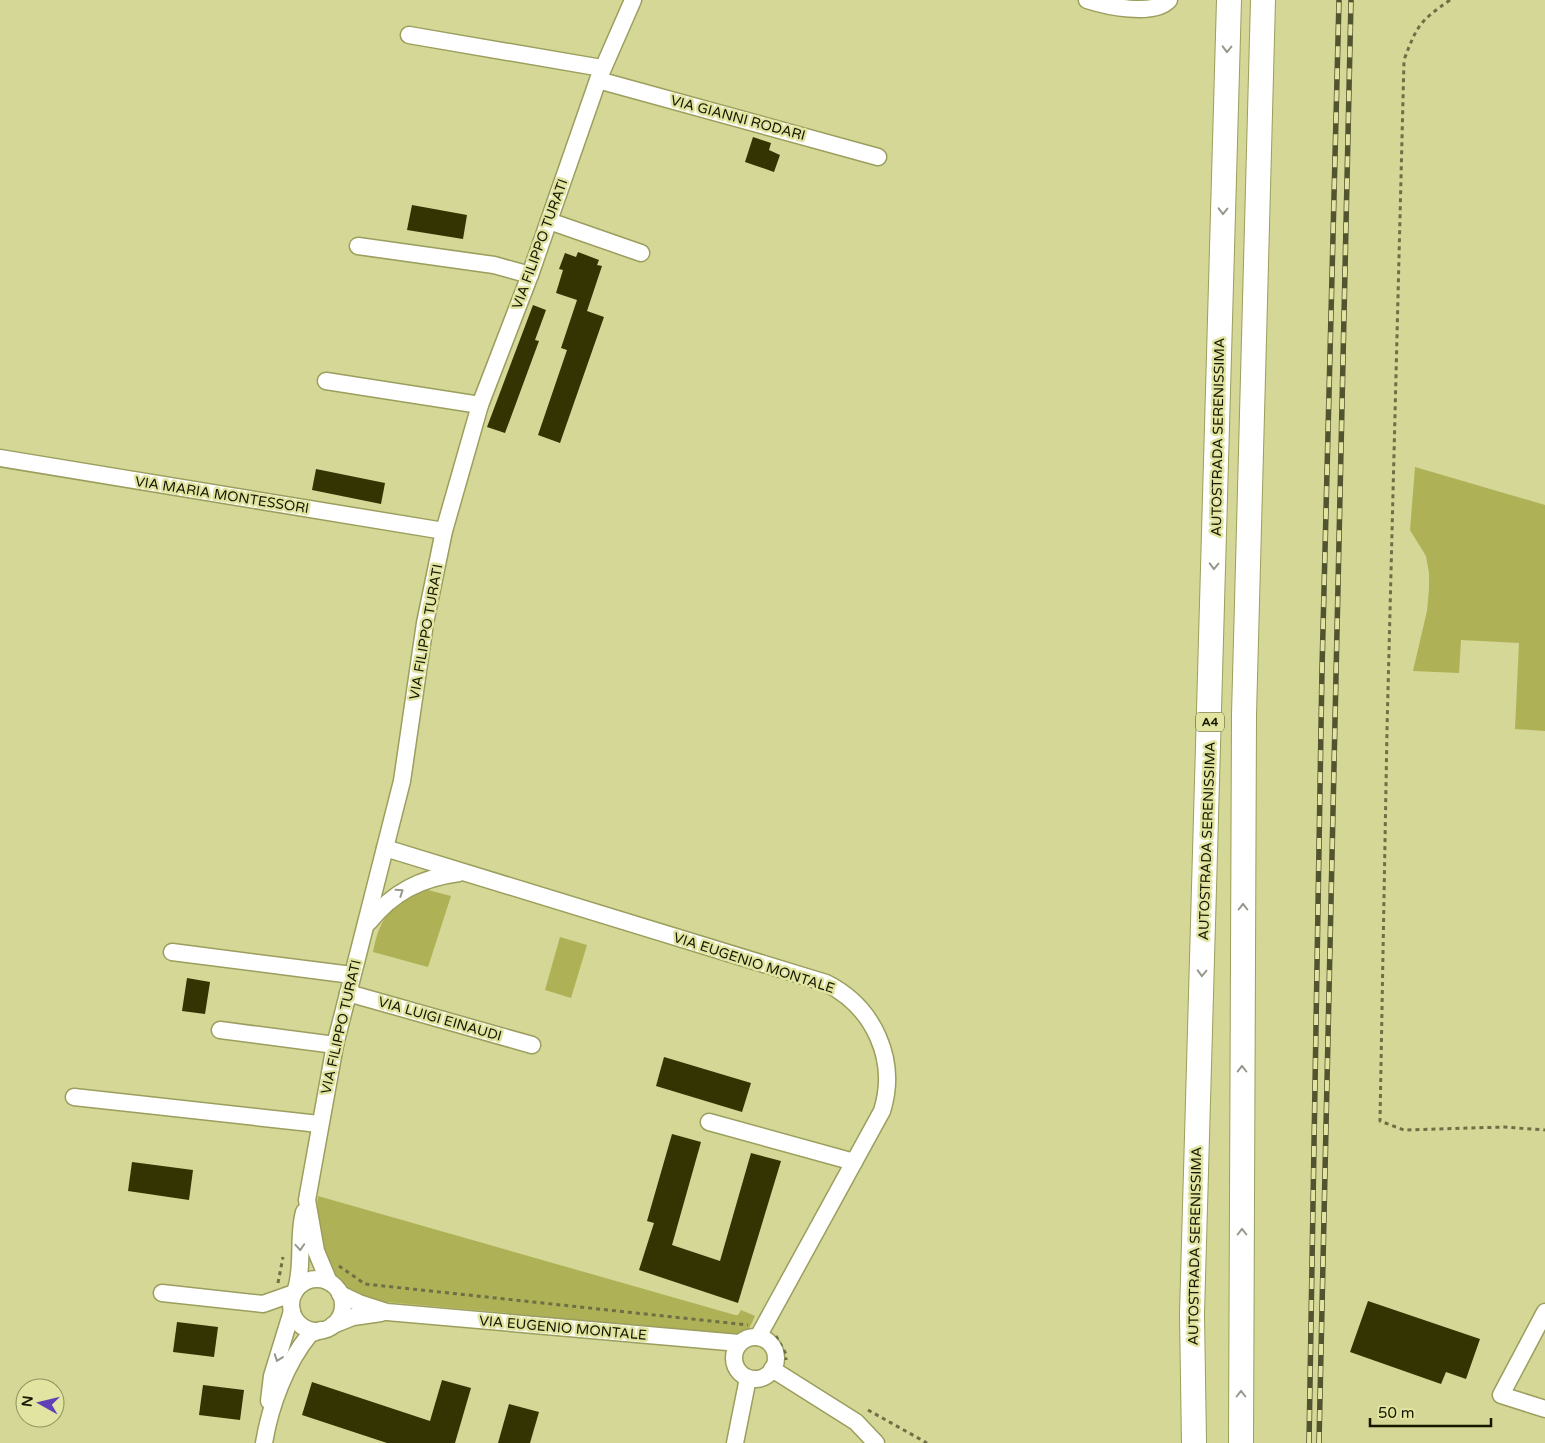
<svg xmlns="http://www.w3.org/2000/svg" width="1545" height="1443" viewBox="0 0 1545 1443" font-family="'Varela Round',sans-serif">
<rect width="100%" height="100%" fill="#d4d795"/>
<g fill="#aeb156">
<path d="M1415,467L1545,505V731L1515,729L1519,643L1461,640L1459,673L1413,671L1427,611L1429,589V573L1426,556L1410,530Z"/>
<path d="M424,889L451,896L428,967L373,952C380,915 392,905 424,889Z"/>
<path d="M560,937L587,945L571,998L545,990Z"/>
<path d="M318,1196L735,1315H738L741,1310L755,1316L749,1329L736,1334L375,1301C337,1288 326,1274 320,1234C318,1221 316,1209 318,1196Z"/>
</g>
<g fill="#333402">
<path d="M753,137L771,143L769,150L780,155L774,172L745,162Z"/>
<path d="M412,205L467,215L463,239L407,230Z"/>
<path d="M578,252L599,260L597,265L602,266L587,311L604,317L560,443L538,435L567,350L561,348L577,300L556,293L563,270L559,269L565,253L576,257Z"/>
<path d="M533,305L546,310L535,340L539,341L505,433L487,427Z"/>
<path d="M316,469L385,483L381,504L312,490Z"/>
<path d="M187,978L210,982L205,1014L182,1011Z"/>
<path d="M664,1057L751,1083L742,1112L656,1086Z"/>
<path d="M672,1134L701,1142L672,1245L720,1261L751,1153L781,1161L738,1303L639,1270L654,1223L647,1221Z"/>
<path d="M132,1162L193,1170L189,1200L128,1191Z"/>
<path d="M1368,1301L1480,1339L1466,1379L1446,1372L1441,1384L1350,1352Z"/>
<path d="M177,1322L218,1327L214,1357L173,1352Z"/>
<path d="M442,1380L471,1388L455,1443H387L302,1415L312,1382L430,1421Z"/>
<path d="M203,1385L244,1390L240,1420L199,1415Z"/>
<path d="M509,1404L539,1412L530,1443H498Z"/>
</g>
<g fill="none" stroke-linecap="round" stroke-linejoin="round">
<defs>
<g id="minor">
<path d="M1087,0C1106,6 1153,17 1169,0"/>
<path d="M409,35L602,68"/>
<path d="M598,80L878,157"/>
<path d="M549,221L641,253"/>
<path d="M358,246L494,265L530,275"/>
<path d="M326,381L480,405"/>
<path d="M0,458L444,531"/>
<path d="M385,848L826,983C874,1007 898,1060 882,1111L758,1337"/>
<path d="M369,922C393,892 421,878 459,873"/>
<path d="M172,952L352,975"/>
<path d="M348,993L532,1045"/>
<path d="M220,1030L335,1045"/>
<path d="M74,1097L319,1124"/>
<path d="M709,1122L854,1162"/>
<circle cx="317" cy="1305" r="26"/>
<path d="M329,1282L316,1251L307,1200L335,1045L402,781L425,623L444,531L480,405L530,275L598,80L633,0"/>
<path d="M296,1289C304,1263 297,1238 304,1212"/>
<path d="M162,1293L263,1304L294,1293"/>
<path d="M340,1294L359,1303L387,1312L739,1343"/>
<path d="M1545,1312L1501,1395L1545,1409"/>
<path d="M333,1325L353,1317L381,1313"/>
<circle cx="755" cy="1358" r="21"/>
<path d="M772,1369L856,1422L876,1443"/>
<path d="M269,1401L272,1376L292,1311"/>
<path d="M264,1443C270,1406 286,1363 310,1334L321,1330"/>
<path d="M735,1443L748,1378"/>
</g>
<g id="highway">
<path d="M1194,1443L1192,1314L1229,0"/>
<path d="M1241,1443L1244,715L1263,0"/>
</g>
</defs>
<use href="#minor" stroke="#9b9e5d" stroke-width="19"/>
<use href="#highway" stroke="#9b9e5d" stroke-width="26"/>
<g stroke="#6e6f45" stroke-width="3" stroke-dasharray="4 4" stroke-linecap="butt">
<path d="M1450,0C1420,21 1417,25 1404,60L1387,730L1380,1121L1404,1130L1504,1127L1545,1130"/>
<path d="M339,1266L365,1284L748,1325"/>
<path d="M278,1283L283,1257"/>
<path d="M776,1336L786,1354V1360"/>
<path d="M868,1410L927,1443"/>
</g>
<use href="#minor" stroke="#fff" stroke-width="16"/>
<use href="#highway" stroke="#fff" stroke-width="24"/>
<defs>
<g id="rail">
<path d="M1309,1443L1322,669L1339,0"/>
<path d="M1319,1443L1351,0"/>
</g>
</defs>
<use href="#rail" stroke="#52532f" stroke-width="5.5"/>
<use href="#rail" stroke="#e1e5a1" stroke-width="4" stroke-dasharray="11" stroke-linecap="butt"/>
</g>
<defs><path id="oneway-chevron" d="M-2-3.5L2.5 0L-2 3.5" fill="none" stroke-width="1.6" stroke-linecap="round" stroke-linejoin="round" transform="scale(1.25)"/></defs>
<g stroke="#97978c">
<use href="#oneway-chevron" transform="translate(1227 49) rotate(91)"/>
<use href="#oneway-chevron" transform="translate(1223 211) rotate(91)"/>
<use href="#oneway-chevron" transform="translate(1214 566) rotate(91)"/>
<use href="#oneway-chevron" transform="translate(400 892) rotate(-34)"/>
<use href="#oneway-chevron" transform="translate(1243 907) rotate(-90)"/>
<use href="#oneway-chevron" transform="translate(1202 973) rotate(92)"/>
<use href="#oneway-chevron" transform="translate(1242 1069) rotate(-90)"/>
<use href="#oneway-chevron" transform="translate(1242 1232) rotate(-90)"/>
<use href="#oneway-chevron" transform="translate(300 1247) rotate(86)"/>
<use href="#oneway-chevron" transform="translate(278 1358) rotate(110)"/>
<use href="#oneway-chevron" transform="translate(1241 1394) rotate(-90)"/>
</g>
<g text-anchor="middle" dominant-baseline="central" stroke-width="5" stroke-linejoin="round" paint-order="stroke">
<rect fill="#e1e5a1" stroke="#545530" stroke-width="1" x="1196" y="712.5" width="28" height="19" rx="4"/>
<g font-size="12" font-weight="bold" fill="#171700">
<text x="1210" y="722">A4</text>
</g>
<g font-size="14" fill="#171700" stroke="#e1e5a1">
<text transform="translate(738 118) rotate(15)">VIA GIANNI RODARI</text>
<text transform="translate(540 244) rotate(-70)">VIA FILIPPO TURATI</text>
<text transform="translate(1218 437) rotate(-89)">AUTOSTRADA SERENISSIMA</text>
<text transform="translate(222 495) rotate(9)">VIA MARIA MONTESSORI</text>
<text transform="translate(426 632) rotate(-80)">VIA FILIPPO TURATI</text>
<text transform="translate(1207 841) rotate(-88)">AUTOSTRADA SERENISSIMA</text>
<text transform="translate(754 963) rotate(18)">VIA EUGENIO MONTALE</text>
<text transform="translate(440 1019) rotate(16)">VIA LUIGI EINAUDI</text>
<text transform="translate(341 1027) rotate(-77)">VIA FILIPPO TURATI</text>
<text transform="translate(1195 1246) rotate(-89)">AUTOSTRADA SERENISSIMA</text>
<text transform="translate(563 1328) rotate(5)">VIA EUGENIO MONTALE</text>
</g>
</g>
<g transform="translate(40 1403) rotate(278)"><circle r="24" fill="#e1e5a1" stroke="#909361"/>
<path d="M0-4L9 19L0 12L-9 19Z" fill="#603fb7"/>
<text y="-8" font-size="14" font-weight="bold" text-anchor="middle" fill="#171700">N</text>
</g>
<path d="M1370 1418v8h121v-8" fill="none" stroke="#171700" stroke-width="2.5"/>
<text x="1378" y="1418" font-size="15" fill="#171700" stroke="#e1e5a1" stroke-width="4" paint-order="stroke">50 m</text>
</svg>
